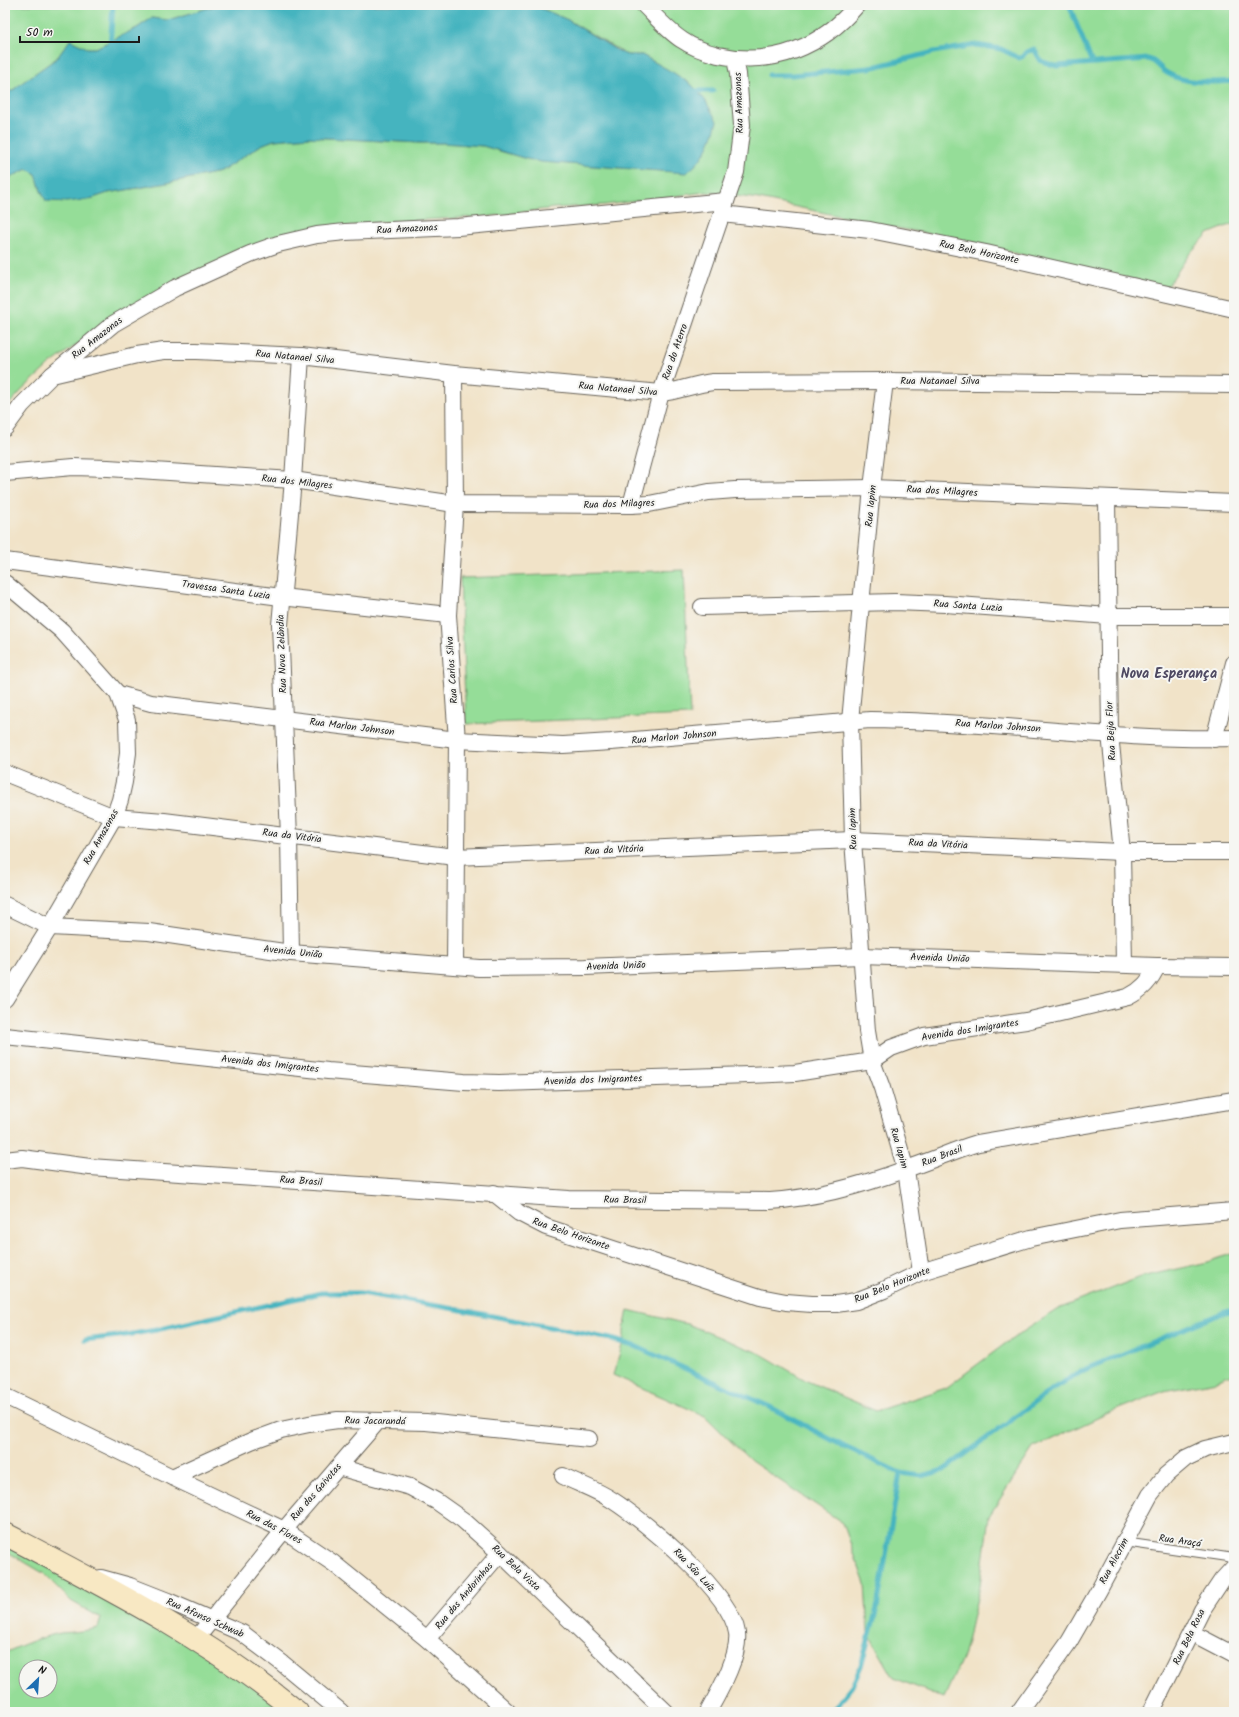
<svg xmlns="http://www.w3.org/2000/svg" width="1239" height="1717" viewBox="0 0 1239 1717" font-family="Kalam,sans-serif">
<rect width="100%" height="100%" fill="#f6f6f2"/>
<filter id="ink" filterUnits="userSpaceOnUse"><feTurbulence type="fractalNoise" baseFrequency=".025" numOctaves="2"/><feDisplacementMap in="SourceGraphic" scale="8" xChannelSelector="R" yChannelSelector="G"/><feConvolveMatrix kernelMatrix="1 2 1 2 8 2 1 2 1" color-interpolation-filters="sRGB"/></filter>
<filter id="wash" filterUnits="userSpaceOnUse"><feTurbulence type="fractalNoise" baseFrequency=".012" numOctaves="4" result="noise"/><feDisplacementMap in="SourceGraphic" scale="16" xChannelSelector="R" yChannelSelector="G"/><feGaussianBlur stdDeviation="0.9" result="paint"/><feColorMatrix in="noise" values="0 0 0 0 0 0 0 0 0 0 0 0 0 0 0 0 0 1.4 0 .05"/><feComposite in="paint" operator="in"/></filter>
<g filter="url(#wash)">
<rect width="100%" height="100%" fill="#f1e3c8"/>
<g fill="#95dd98" stroke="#587c5a" fill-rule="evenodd">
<path d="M5,5H218L168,20L152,18L137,28L96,48H87L70,40L57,58L23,82L12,91L5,93Z"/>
<path d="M533,5H1234V225L1232,224L1208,234L1190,253L1167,287L1019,254L959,239L891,227L759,199L706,192L605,205L554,208L494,216L367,223L291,238L87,337L49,365L23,389L5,409V182L9,178L27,169L36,174L41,191L90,199L108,193L167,183L220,172L261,145L274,140L309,137L420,143H444L483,146L527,159L569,164L663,171L692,85L642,55H627L568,20Z"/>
<path d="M684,570L690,715L466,724L460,578Z"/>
<path d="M1234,1253V1374L1216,1381L1164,1391L1106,1414L1033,1448L989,1516L980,1585L964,1654L944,1698L894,1678L868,1633L865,1584L843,1523L751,1461L705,1416L613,1375L624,1339V1330L628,1310L687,1324L761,1354L807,1381L876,1411L946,1388L1006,1343L1058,1309L1141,1277L1208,1262Z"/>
<path d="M5,1542L212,1655L295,1712H5V1653C21,1645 44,1636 61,1633C74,1632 86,1631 98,1628L101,1618L71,1601L43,1573L6,1551ZM26,1667H50V1691H26Z"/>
</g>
<path fill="#45b4bf" stroke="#30686e" d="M218,5H533L568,20L618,51L627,55H642L674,73L692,85L705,100L717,121C712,141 704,161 686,173L541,162L527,159L483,146L444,143H420L309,137L274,140L261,145L220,172L167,183L108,193L90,199L67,202L46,201L41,191L36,174L27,169L9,178L5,182V93L12,91L23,82L57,58L70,40L87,48H96L137,28L152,18L168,20Z"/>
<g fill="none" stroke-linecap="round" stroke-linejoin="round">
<g stroke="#45b4bf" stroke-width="5">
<path d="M1069,5L1092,63"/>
<path d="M110,46L113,5"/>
<path d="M769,75H792L869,68L934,52L976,45L1001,49L1019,58L1022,57L1026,52L1034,49L1041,61L1056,66L1148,59C1157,61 1160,69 1167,73C1187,85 1212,82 1234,81"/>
<path d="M691,91H713"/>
<path d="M85,1340L127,1335L156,1330L321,1293H361L467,1311L611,1339L637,1347L768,1406L845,1447L900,1473L922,1476L944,1470L1054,1388L1084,1370L1222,1313L1234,1310"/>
<path d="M831,1712L852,1686L861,1666L877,1608L900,1473"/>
</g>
</g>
</g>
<g filter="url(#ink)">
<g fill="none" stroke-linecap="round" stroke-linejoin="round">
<defs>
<path id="lane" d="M1124,1542L1234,1558"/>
<g id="street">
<path d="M644,5C656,17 668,31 682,40C692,47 706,52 718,55C773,67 822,47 857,5"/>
<path d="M722,214L870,230L986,253L1234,309"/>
<path d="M454,374L455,504L448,615L457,740L455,966"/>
<path d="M52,375L137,355L164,351H196L301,356L454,374L661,393C678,391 695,384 713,382L885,381L1234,385"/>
<path d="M885,381L872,488L850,721L853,840L867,1031L872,1061L882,1088L906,1170L921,1272"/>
<path d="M5,428L22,405L52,375L113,324L175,288L250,254L278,244L317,235L345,232L458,227L726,201"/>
<path d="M5,473L73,467L108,468L293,480L455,504L631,505L649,504L709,492L735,490L872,488L1234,503"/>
<path d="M1107,499L1110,734L1122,852L1124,964"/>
<path d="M631,505L661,393L736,172L742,125L738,74L735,59"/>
<path d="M5,561L281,597L448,615"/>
<path d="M5,583L62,631L118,694L127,720L128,753L124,782L120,800L114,817L50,927L5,999"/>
<path d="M702,607L895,602L945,604L1109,616H1234"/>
<path d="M118,694L151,703L457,740L563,745L611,742L870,720C991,721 1113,741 1234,738"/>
<path d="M1214,739L1234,663"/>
<path d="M5,773L114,817L164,821L455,857L853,840L1122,852H1234"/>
<path d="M5,905L50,927L149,932L291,953L479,968L585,967L861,956L1157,966L1234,967"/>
<path d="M291,953L289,836L280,625L293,480L301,356"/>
<path d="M5,1036L328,1071L464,1082L499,1083L749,1075L795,1073L872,1061L891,1048L924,1036L1026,1021L1128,997C1142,990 1151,981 1157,966"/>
<path d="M5,1160L22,1158L90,1167L569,1199L770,1201C815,1198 863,1185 906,1169C931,1161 954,1150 978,1143L1234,1100"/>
<path d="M494,1193L519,1213L546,1227L760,1297L786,1302L812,1304H836L856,1301L884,1290L921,1272L1031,1238L1120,1220L1234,1211"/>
<path d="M5,1396L172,1477L284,1530L333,1563L427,1639L508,1712"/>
<path d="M338,1467L410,1487L436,1501L463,1520L500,1553L666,1712"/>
<path d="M563,1476C579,1484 597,1490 612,1500C646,1522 731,1592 737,1633C740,1656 719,1692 708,1712"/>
<path d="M172,1477L251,1441L281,1430L309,1424L338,1420L426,1422L589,1439"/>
<path d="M101,1578L130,1586L168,1601L242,1633L282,1663L341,1712"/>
<path d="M1192,1633L1234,1655"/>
<path d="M196,1639L284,1530L378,1421"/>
<path d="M427,1639L500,1553"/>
<path d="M1019,1712L1069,1642L1099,1590L1150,1495L1166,1475L1186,1458L1205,1449L1234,1442"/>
<path d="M1151,1712L1202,1610L1222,1580L1234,1567"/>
</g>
<path id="secondary" d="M5,1534C106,1587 209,1639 297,1712"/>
</defs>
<use href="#lane" stroke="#676258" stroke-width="10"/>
<use href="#street" stroke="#676258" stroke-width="18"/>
<use href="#secondary" stroke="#676258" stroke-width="24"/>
<use href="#lane" stroke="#fff" stroke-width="8"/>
<use href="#street" stroke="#fff" stroke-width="16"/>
<use href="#secondary" stroke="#f8e8c3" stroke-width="22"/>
</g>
</g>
<g text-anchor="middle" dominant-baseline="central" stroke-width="4" stroke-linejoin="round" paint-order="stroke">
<g font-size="10" fill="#1c1c1c" stroke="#f6f6f2">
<text transform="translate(739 103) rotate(-92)">Rua Amazonas</text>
<text transform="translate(407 229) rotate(-3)">Rua Amazonas</text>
<text transform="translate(979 252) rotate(12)">Rua Belo Horizonte</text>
<text transform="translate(97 338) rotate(-38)">Rua Amazonas</text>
<text transform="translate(675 352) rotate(-71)">Rua do Aterro</text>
<text transform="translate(295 357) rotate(5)">Rua Natanael Silva</text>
<text x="940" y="381">Rua Natanael Silva</text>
<text transform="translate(618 389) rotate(5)">Rua Natanael Silva</text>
<text transform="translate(297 482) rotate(6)">Rua dos Milagres</text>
<text transform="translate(942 491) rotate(3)">Rua dos Milagres</text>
<text transform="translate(619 504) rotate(-2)">Rua dos Milagres</text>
<text transform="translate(871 506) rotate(-84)">Rua Iapim</text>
<text transform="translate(226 590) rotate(8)">Travessa Santa Luzia</text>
<text transform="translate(968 606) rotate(4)">Rua Santa Luzia</text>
<text transform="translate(282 654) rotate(-92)">Rua Nova Zelândia</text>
<text transform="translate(452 670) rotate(-94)">Rua Carlos Silva</text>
<text transform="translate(998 726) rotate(4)">Rua Marlon Johnson</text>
<text transform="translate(352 727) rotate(7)">Rua Marlon Johnson</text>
<text transform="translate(1111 731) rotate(-93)">Rua Beija Flor</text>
<text transform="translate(674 737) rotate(-5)">Rua Marlon Johnson</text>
<text transform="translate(853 829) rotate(-92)">Rua Iapim</text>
<text transform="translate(292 836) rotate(7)">Rua da Vitória</text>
<text transform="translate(101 837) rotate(-61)">Rua Amazonas</text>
<text transform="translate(938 844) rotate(3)">Rua da Vitória</text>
<text transform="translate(614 850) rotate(-3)">Rua da Vitória</text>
<text transform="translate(293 952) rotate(6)">Avenida União</text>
<text transform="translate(940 958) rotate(2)">Avenida União</text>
<text transform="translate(616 966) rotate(-2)">Avenida União</text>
<text transform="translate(970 1030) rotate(-9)">Avenida dos Imigrantes</text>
<text transform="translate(270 1064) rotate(6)">Avenida dos Imigrantes</text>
<text transform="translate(593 1080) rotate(-2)">Avenida dos Imigrantes</text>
<text transform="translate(899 1148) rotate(74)">Rua Iapim</text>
<text transform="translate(942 1156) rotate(-21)">Rua Brasil</text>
<text transform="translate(301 1181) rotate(4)">Rua Brasil</text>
<text transform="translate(625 1200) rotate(1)">Rua Brasil</text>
<text transform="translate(571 1234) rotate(19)">Rua Belo Horizonte</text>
<text transform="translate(892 1285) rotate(-22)">Rua Belo Horizonte</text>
<text transform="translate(375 1421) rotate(1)">Rua Jacarandá</text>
<text transform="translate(316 1492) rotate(-49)">Rua das Gaivotas</text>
<text transform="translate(274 1527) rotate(28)">Rua das Flores</text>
<text transform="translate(1180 1541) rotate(8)">Rua Araçá</text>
<text transform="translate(1114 1561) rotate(-62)">Rua Alecrim</text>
<text transform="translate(516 1568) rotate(43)">Rua Bela Vista</text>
<text transform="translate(694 1570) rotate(47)">Rua São Luíz</text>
<text transform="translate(464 1596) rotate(-50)">Rua das Andorinhas</text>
<text transform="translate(205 1618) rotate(24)">Rua Afonso Schwab</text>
<text transform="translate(1189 1637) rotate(-64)">Rua Bela Rosa</text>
</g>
<g font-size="14" font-weight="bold" fill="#4f4a62" stroke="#f6f6f2">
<text x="1169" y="674">Nova Esperança</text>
</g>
</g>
<rect width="1239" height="1717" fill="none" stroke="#f6f6f2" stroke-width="20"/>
<g transform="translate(38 1679) rotate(25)"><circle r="19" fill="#f6f6f2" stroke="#9f9f9c"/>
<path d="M0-3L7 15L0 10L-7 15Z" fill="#1f6fb2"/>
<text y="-6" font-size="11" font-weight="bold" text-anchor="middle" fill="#1c1c1c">N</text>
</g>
<path d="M20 36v6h119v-6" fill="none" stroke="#1c1c1c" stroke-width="2"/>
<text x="26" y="36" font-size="12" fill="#1c1c1c" stroke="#f6f6f2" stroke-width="3" paint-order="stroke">50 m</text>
</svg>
